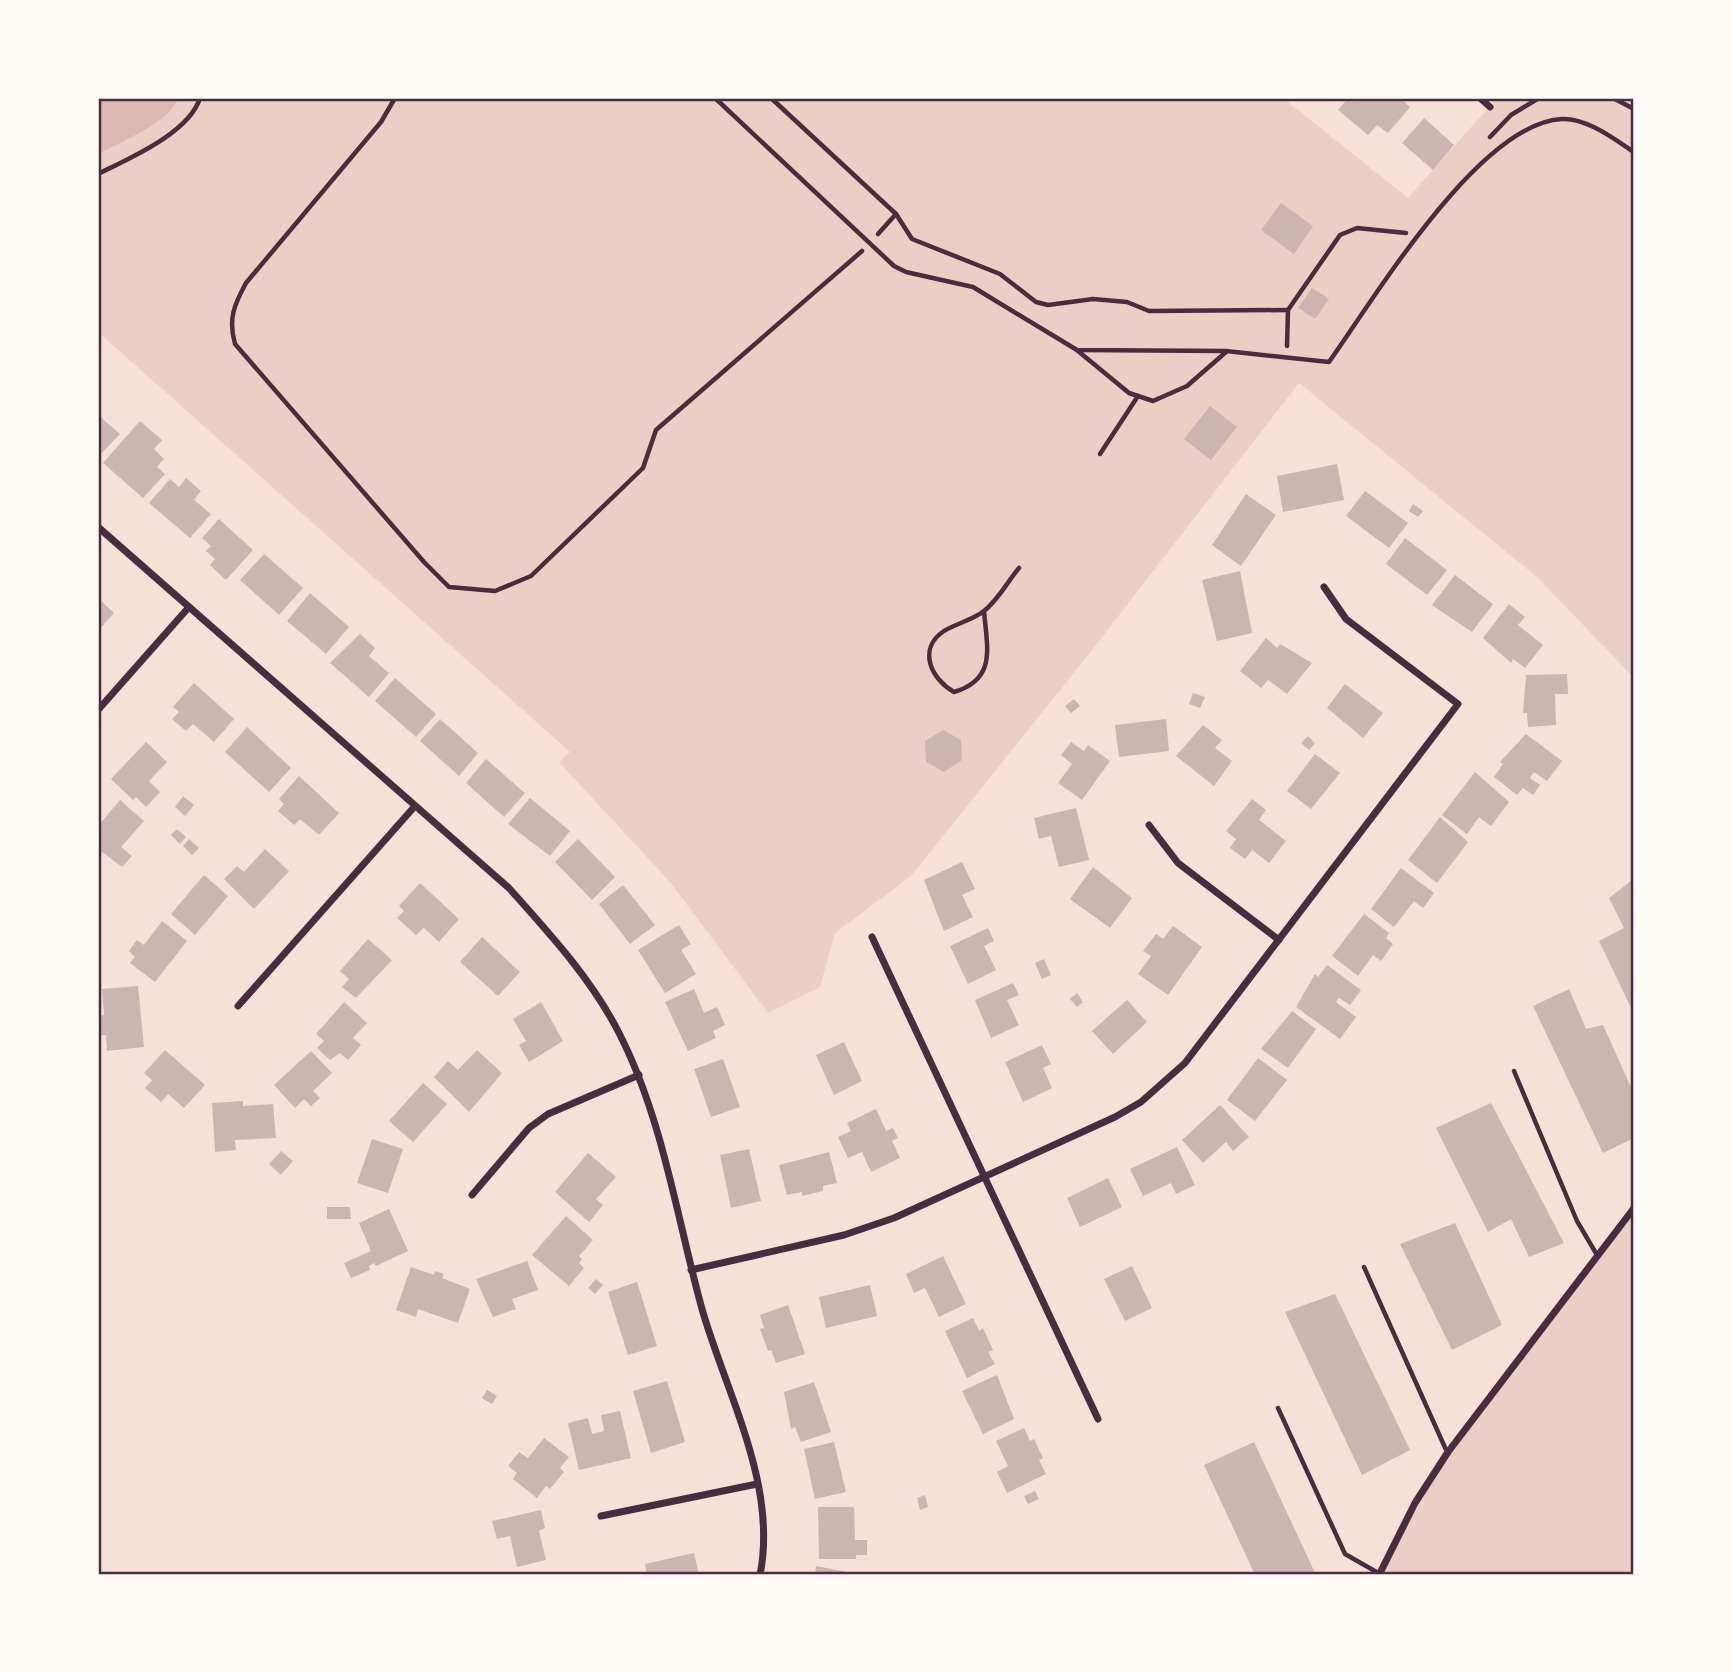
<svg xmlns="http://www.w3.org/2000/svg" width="1732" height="1673" viewBox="0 0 1732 1673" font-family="'DM Sans',sans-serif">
<rect width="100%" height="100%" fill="#f7e1d7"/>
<g fill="#ebcfc5">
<path d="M98,98H1283L1408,198L1497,98H1634V678L1537,577L1299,383L1085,659L911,876L835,933L820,987L768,1013L670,882L559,762L570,752L98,332Z"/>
<path d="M1634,1208V1575H1379L1448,1452Z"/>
</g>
<path fill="#dcb8b0" d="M98,98H178C172,121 119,143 98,154Z"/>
<g fill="#ccb4b1">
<path d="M1348,98L1352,102L1356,98H1400L1410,107L1388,133L1377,125L1368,135L1338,110Z"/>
<path d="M1424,118L1454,145L1433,170L1402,143Z"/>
<path d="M1281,203L1313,226L1294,254L1261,230Z"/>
<path d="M1312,288L1329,299L1315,319L1298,308Z"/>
<path d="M1210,406L1237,427L1211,460L1184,439Z"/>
<path d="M98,415L120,434L98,457Z"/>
<path d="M140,421L162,440L154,449L164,459L157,467L165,474L143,498L103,463Z"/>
<path d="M1337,464L1344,500L1283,512L1277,476Z"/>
<path d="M186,478L201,491L194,500L211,514L190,538L149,503L170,479L179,487Z"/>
<path d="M1365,491L1408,523L1389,548L1346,516Z"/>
<path d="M1246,494L1276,515L1241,566L1212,545Z"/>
<path d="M1413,504L1423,511L1418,517L1409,511Z"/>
<path d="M219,519L253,550L226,580L210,565L215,559L206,551L211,546L202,538Z"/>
<path d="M1405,538L1447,570L1427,595L1386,564Z"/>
<path d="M264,554L303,588L279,615L240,580Z"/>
<path d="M1240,571L1252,633L1217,641L1202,580Z"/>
<path d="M1455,575L1493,604L1472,632L1432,605Z"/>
<path d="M310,593L349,627L326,654L287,621Z"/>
<path d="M98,598L114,613L98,631Z"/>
<path d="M1509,604L1525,617L1518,625L1543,645L1525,668L1513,659L1511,663L1483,638Z"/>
<path d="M360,634L375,648L369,656L389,673L369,697L330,663Z"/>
<path d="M1266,638L1277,648L1280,644L1312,663L1287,694L1268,680L1261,688L1240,671Z"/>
<path d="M1567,674L1568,694H1555L1556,725L1528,727L1527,713H1523L1526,675Z"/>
<path d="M395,678L436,714L416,737L375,701Z"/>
<path d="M194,683L234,719L214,742L193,724L186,731L172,719L179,712L173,707Z"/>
<path d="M1345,684L1383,713L1363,738L1327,708Z"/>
<path d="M1193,693L1205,697L1200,708L1189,704Z"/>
<path d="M1074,699L1080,706L1071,713L1065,706Z"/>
<path d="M440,719L478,753L459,776L420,741Z"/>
<path d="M1166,719L1169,751L1119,757L1115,725Z"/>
<path d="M1203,725L1222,740L1215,748L1232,761L1214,786L1176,756Z"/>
<path d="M247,727L291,768L269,792L225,752Z"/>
<path d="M943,730L961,740L962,760L944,772L926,762L925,741Z"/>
<path d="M1526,734L1562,761L1547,781L1534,772L1530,778L1540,785L1533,795L1523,788L1517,795L1494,777L1503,764L1500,762Z"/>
<path d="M1308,736L1315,743L1309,750L1301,743Z"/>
<path d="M146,742L167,762L149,781L160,792L146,807L136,797L133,800L111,779Z"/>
<path d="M1071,742L1084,751L1088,745L1110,761L1082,800L1058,783L1072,764L1061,755Z"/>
<path d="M1315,754L1340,773L1311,809L1287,791Z"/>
<path d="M486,759L525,793L504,817L466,783Z"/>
<path d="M1475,772L1509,802L1491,826L1479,817L1467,834L1442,815Z"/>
<path d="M299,776L339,813L319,835L300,819L294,825L278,811L284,804L279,799Z"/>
<path d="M183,796L194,805L185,816L175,807Z"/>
<path d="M530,798L570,831L550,856L508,824Z"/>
<path d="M1252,799L1266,810L1259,820L1286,841L1269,863L1252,850L1245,859L1230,848L1236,839L1226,831Z"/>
<path d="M120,800L144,821L121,847L132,856L122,867L98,849V826Z"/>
<path d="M1076,808L1089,860L1059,867L1051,836L1039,839L1034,818Z"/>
<path d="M1440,817L1468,842L1437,883L1408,860Z"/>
<path d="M177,829L186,837L180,844L171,835Z"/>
<path d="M189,839L199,848L192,855L183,846Z"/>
<path d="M578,839L615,877L592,900L555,862Z"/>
<path d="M265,849L289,871L254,909L224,879L237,866L244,872Z"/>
<path d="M962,862L975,889L962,895L973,917L944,931L924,880Z"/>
<path d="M1093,867L1132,898L1110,928L1070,899Z"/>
<path d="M1401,868L1434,893L1423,908L1414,901L1394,927L1371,909Z"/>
<path d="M204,875L228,896L195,935L171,914Z"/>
<path d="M1632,880L1634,884V1014L1599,941L1624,928L1609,898Z"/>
<path d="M420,883L459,919L439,942L424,928L416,935L397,918L404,911L399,906Z"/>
<path d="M623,885L655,925L630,944L599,904Z"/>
<path d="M1364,914L1389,933L1386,938L1393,944L1381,961L1373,955L1358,976L1332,956Z"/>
<path d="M162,921L187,941L155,982L130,963L135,957L129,951L137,940L144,945Z"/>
<path d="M679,925L691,944L681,950L696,974L665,993L638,950Z"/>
<path d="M1173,926L1202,947L1168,995L1138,974L1151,956L1143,951L1156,934L1163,939Z"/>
<path d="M988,928L994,941L984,946L996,970L968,984L950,946Z"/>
<path d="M482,937L520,972L498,996L460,962Z"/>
<path d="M368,939L392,960L356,998L342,987L349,979L340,971Z"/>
<path d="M1044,959L1051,975L1042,979L1035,963Z"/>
<path d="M1327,965L1361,990L1350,1005L1339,998L1336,1002L1356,1017L1340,1039L1296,1007L1315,974L1318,977Z"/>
<path d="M1013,983L1019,995L1007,1000L1019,1025L991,1038L975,1000Z"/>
<path d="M138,986L144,1047L107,1051L106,1035L98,1036V1016L104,1015L102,989Z"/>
<path d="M694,989L704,1013L717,1007L725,1025L713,1031L716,1038L688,1051L665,1002Z"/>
<path d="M1569,989L1586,1029L1603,1025L1634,1094V1138L1603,1153L1533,1006Z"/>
<path d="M1077,993L1083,1002L1077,1007L1070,999Z"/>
<path d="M1127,1000L1147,1022L1113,1054L1092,1031Z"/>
<path d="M344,1002L367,1023L353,1038L361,1045L348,1060L340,1053L330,1060L317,1048L324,1041L316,1034Z"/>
<path d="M541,1002L563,1041L529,1062L519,1045L526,1041L513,1019Z"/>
<path d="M1292,1011L1316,1029L1288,1068L1261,1049Z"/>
<path d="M844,1042L862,1081L834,1095L816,1055Z"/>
<path d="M1042,1045L1051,1064L1043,1068L1052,1088L1023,1102L1005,1062Z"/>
<path d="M165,1050L205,1085L184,1108L168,1094L161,1102L145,1088L152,1080L144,1073Z"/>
<path d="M477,1050L502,1073L469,1112L434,1077L448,1061L458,1070Z"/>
<path d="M311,1051L332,1073L313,1091L320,1098L311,1106L304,1099L295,1108L274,1085Z"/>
<path d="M1258,1058L1287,1080L1255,1121L1227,1100Z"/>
<path d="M723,1059L740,1107L711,1117L694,1069Z"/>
<path d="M423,1083L447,1104L413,1142L389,1121Z"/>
<path d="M243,1101V1106L273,1104L276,1138L235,1140L236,1150L215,1152L212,1103Z"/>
<path d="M1491,1103L1564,1243L1529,1257L1511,1219L1488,1232L1436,1128Z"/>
<path d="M1220,1105L1249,1137L1233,1151L1226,1142L1203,1163L1182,1140Z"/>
<path d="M876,1109L886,1131L893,1128L898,1138L892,1141L900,1158L871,1172L862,1152L848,1158L838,1137L851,1131L847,1123Z"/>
<path d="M372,1139L403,1149L388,1193L357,1183Z"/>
<path d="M1177,1147L1195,1185L1176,1194L1171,1183L1143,1196L1130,1169Z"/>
<path d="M749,1149L761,1201L731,1208L720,1155Z"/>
<path d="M281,1151L293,1161L281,1175L269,1164Z"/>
<path d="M829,1152L837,1183L823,1186V1191L802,1196V1192L787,1195L779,1165Z"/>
<path d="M588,1153L616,1177L596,1199L603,1205L589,1222L555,1192Z"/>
<path d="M1108,1178L1122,1207L1080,1227L1067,1198Z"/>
<path d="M327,1207H350L351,1219H327Z"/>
<path d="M389,1209L408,1251L376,1266L374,1263L369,1266L370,1270L351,1278L344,1263L371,1251L359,1223Z"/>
<path d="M566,1216L593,1240L579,1256L582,1259L579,1263L584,1268L569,1286L532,1255Z"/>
<path d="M1455,1223L1502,1325L1452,1350L1400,1244Z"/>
<path d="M943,1256L966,1304L939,1317L925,1288L914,1293L906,1274Z"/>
<path d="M527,1261L538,1290L512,1299L516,1309L493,1317L476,1279Z"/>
<path d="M1132,1266L1152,1308L1125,1321L1104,1279Z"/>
<path d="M411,1267L434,1275L435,1271L444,1274L442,1278L470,1289L458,1323L418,1309L416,1317L396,1310Z"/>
<path d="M596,1279L603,1285L595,1294L588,1288Z"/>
<path d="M637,1282L657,1346L628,1355L608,1292Z"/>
<path d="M870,1285L877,1316L826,1328L819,1297Z"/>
<path d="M1335,1294L1410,1450L1362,1475L1285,1312Z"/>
<path d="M788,1305L805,1354L776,1363L771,1350L768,1351L760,1329L764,1328L760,1315Z"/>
<path d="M973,1318L979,1331L983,1328L993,1350L988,1352L995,1364L967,1378L945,1331Z"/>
<path d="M997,1375L1014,1419L983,1434L962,1391Z"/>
<path d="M667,1381L685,1442L651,1453L633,1391Z"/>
<path d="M814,1382L831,1432L801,1442L795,1427L791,1429L784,1392Z"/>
<path d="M487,1390L497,1396L492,1404L482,1398Z"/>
<path d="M620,1411L631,1458L579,1470L568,1423L588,1418L592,1434L604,1431L601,1415Z"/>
<path d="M1024,1428L1030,1441L1034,1439L1043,1458L1039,1460L1046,1474L1007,1493L997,1472L1008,1466L996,1441Z"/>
<path d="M544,1438L569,1457L560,1468L564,1472L550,1489L546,1486L537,1498L513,1479L517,1473L508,1466L519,1452L528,1458Z"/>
<path d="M834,1442L846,1492L815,1499L804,1449Z"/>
<path d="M1254,1442L1316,1575H1255L1204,1465Z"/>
<path d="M1035,1491L1039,1499L1028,1504L1024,1496Z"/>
<path d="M925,1495L928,1507L920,1510L917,1498Z"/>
<path d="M818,1507H854L855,1540H867V1555H856V1559H819Z"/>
<path d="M541,1510L545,1528L539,1531L546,1560L517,1567L510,1536L497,1539L492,1521Z"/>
<path d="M694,1553L699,1575H647L645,1564Z"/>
<path d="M816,1566L847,1572L846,1575H815Z"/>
</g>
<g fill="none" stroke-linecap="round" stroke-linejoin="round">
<g stroke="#4a2c40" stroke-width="4.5">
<path d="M395,98L381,122L246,283C234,305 228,319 235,344L424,562L449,587L495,591L531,576L643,468L656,430L862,251"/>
<path d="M771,98L896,214L912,239L1000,274L1036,302L1048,305L1093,299L1127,302L1149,311L1288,310"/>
<path d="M1613,98L1634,109"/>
<path d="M1490,137L1511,115L1539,98"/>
<path d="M98,174C130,158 189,133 200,98"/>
<path d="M878,234L896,214"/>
<path d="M1287,346L1288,310L1340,235L1357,228L1406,233"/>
</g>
<g stroke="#4a2c40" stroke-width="4.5">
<path d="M715,98L894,266L906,272L973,287L1077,350L1226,351L1329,362C1374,299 1479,123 1562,119C1587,118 1614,139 1634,152"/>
<path d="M1078,351L1129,393L1153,401L1187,386L1226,352"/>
<path d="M1100,454L1138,396"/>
<path d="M984,611C987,648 997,679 954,692C931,679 917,649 944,631C957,623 973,620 984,611C998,600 1008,581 1019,568"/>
<path d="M1514,1071L1577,1221L1597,1255"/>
<path d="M1364,1267L1447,1452"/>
<path d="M1278,1408L1345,1554L1380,1574"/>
</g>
<g stroke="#4a2c40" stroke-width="7">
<path d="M1480,98L1490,107"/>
<path d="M98,527L509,888C549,933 590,977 618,1031C663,1118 676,1215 702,1309C726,1393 778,1485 760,1575"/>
<path d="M98,710L189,607"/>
<path d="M1149,825L1178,863L1279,940"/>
<path d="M872,937L1098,1419"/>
<path d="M238,1006L415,806"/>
<path d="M472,1195L529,1128L548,1114L639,1075"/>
<path d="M691,1270L844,1235L894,1218L1115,1117L1141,1102L1185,1063L1458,704L1346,619L1324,587"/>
<path d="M601,1516L757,1484"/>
<path d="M1379,1575L1415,1503L1448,1452L1634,1208"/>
</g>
</g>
<rect width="1732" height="1673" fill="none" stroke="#fffaf5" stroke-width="200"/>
<rect x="100" y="100" width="1532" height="1473" fill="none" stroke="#4a2c40" stroke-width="2.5"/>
</svg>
